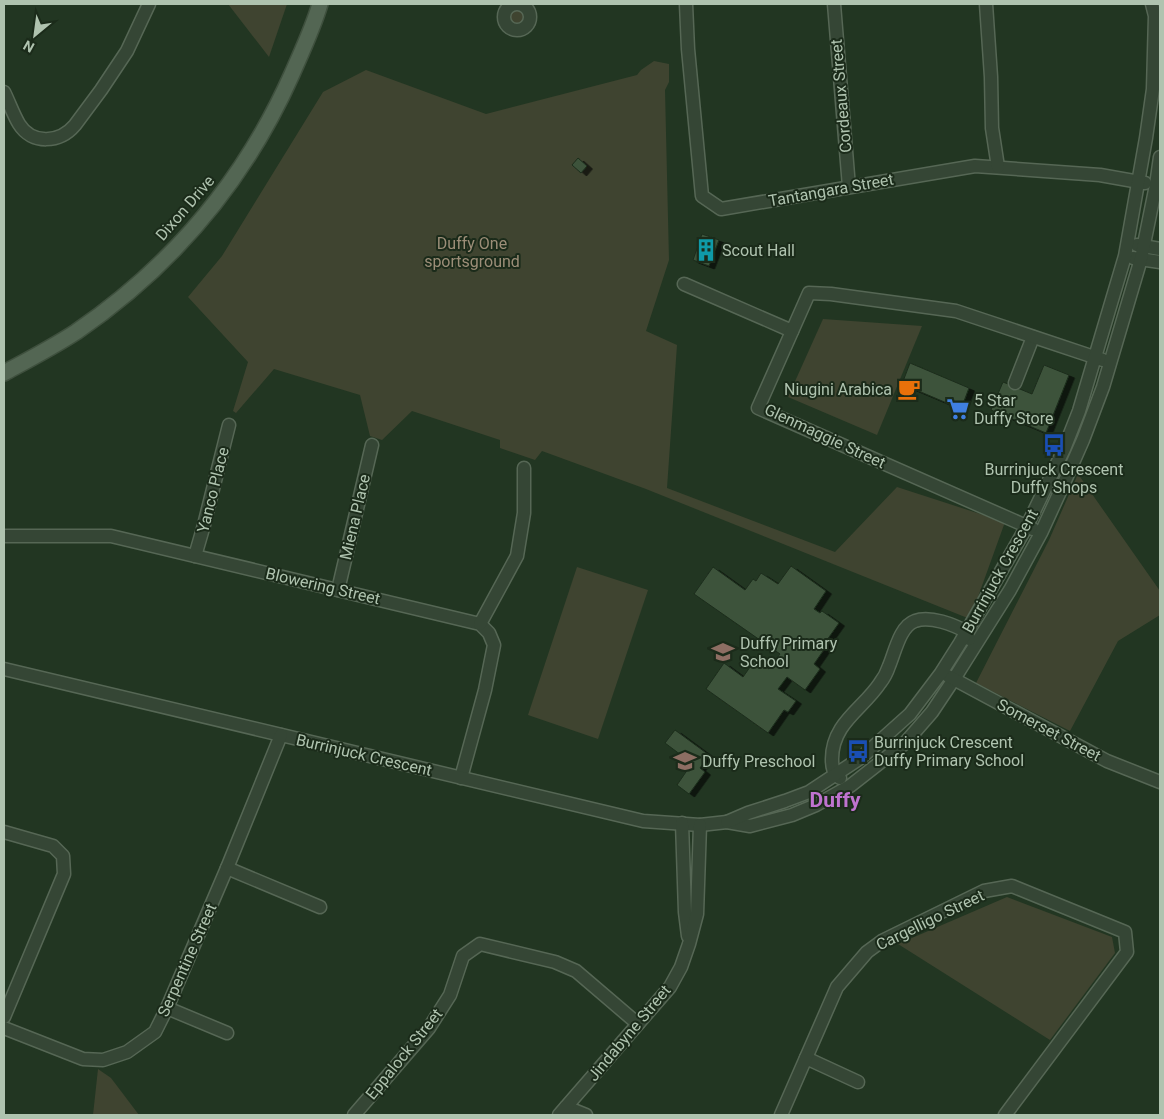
<svg xmlns="http://www.w3.org/2000/svg" width="1164" height="1119" viewBox="0 0 1164 1119" font-family="Roboto,sans-serif">
<defs>
<filter id="shadow"><feDropShadow dx="5.5" dy="3" stdDeviation="0" flood-color="#0009"/></filter>
</defs>
<rect width="100%" height="100%" fill="#223622"/>
<g fill="#3f4430">
<path d="M228,4H287L269,57Z"/>
<path d="M518,4C541,16 522,36 509,25C506,22 505,19 506,14C508,8 513,6 518,4Z"/>
<path d="M654,61L669,64V82L665,90L669,260L646,331L677,345L667,488L835,552L897,487L1005,522L970,619L646,489L542,451L535,460L500,448V440L412,411L382,440L370,436L360,395L274,369L236,413L233,411L248,362L188,297L222,256L323,92L366,70L486,114L637,75L641,70Z"/>
<path d="M823,319L922,326L877,435L788,397Z"/>
<path d="M1078,474L1160,591V615L1118,641L1070,731L976,683L1049,540Z"/>
<path d="M577,567L648,590L598,739L528,715Z"/>
<path d="M1007,897L1112,937L1115,953L1050,1040L898,944Z"/>
<path d="M98,1069L111,1078L139,1115H93Z"/>
</g>
<g fill="#3c533b" stroke="#1d2d1c" filter="url(#shadow)">
<path d="M578,158L587,166L581,173L572,165Z"/>
<path d="M702,234L719,240L709,266L693,260Z"/>
<path d="M910,363L969,388L961,409L902,384Z"/>
<path d="M1044,365L1069,375L1046,433L991,410L1003,382L1032,394Z"/>
<path d="M791,566L826,591L814,609L820,613L822,611L839,623L827,640L830,641L814,664L820,669L805,690L787,677L778,689L796,701L788,712L784,710L768,733L706,689L724,663L743,677L755,660L769,669L780,654L694,594L713,567L745,590L753,579L756,581L761,573L778,584Z"/>
<path d="M675,730L709,755L700,768L705,772L689,794L677,785L688,769L681,764L685,758L665,743Z"/>
</g>
<g fill="none" stroke-linecap="round" stroke-linejoin="round">
<defs>
<g id="minor">
<path d="M686,4L688,49L702,196L721,209L975,166L1100,175L1145,183"/>
<path d="M834,4L849,187"/>
<path d="M986,4L991,77L992,128L998,167"/>
<circle cx="517" cy="17" r="13"/>
<path d="M4,92C9,102 13,114 19,124C32,145 60,143 75,125L101,90L127,51L149,4"/>
<path d="M1137,245L1160,249"/>
<path d="M1133,258L1160,262"/>
<path d="M684,284L792,331"/>
<path d="M1015,383L1033,337"/>
<path d="M1033,529L758,408L809,293L831,294L956,311L1103,360"/>
<path d="M4,536H111L480,624L489,633L494,645L485,690L461,778"/>
<path d="M195,556L204,525L229,425"/>
<path d="M338,590L372,445"/>
<path d="M480,624L517,556L524,513V468"/>
<path d="M4,669L643,821L700,825L727,822L750,826L792,815L816,805L850,786L905,743L932,712L954,679L1010,590L1041,533L1064,483L1083,440L1103,387L1141,259L1156,185L1160,157"/>
<path d="M948,676L1107,761L1160,782"/>
<path d="M840,778C833,773 832,767 832,759C832,723 863,709 880,683C884,678 887,672 889,666C895,652 900,626 915,621C930,615 954,625 967,632L969,639"/>
<path d="M727,822L748,813L785,801L809,792L862,757L910,714L941,673L960,643L1027,526L1064,449L1079,411L1125,256L1146,138L1153,89L1155,16L1152,4"/>
<path d="M682,823L685,912L688,936"/>
<path d="M4,832L53,846L63,856L64,874L4,1017"/>
<path d="M227,868L320,907"/>
<path d="M167,1008L227,1033"/>
<path d="M4,1028L83,1059L103,1060L127,1052L155,1032L167,1008L227,868L281,735"/>
<path d="M806,1058L858,1082"/>
<path d="M566,1107L586,1115"/>
<path d="M354,1115L429,1028L450,995L463,956L480,944L555,962L576,971L638,1024"/>
<path d="M559,1115L670,987L681,967L689,944L697,914L700,825"/>
<path d="M781,1115L837,987L867,952L882,941L984,891L1012,886L1125,932L1127,952L1005,1115"/>
</g>
<path id="major" d="M4,373C28,360 53,347 76,332C171,267 245,180 292,74C302,51 313,28 320,4"/>
</defs>
<use href="#minor" stroke="#566755" stroke-width="15"/>
<use href="#major" stroke="#3f503e" stroke-width="18"/>
<use href="#minor" stroke="#354635" stroke-width="12"/>
<use href="#major" stroke="#536653" stroke-width="15"/>
</g>
<defs>
<symbol id="building-bare" viewBox="-9 -9 18 18"><path d="M-4-6H4V6H1V3H-1V6H-4ZM-2.5-4.3h1.7v1.8h-1.7ZM.8-4.3h1.7v1.8H.8ZM-2.5-1h1.7V.8h-1.7ZM.8-1h1.7V.8H.8Z" fill="#0f9aa8" stroke="#1b2b1a" stroke-width="2.5" paint-order="stroke"/></symbol>
<symbol id="cafe-bare" viewBox="-9 -9 18 18"><path d="M-5.5-4.5H6V0H3Q3 3.5 0 3.5H-2.5Q-5.5 3.5-5.5 0ZM3-3.2v2h1.7v-2ZM-6 4.5H4V6H-6Z" fill="#e8710a" stroke="#1b2b1a" stroke-width="2.5" paint-order="stroke"/></symbol>
<symbol id="supermarket-bare" viewBox="-9 -9 18 18"><path d="M-6-5.5h2.5l.6 2H6L4.5 2H-2.5L-4.4-4H-6ZM-1.5 3.2a1.3 1.3 0 1 0 .1 0ZM3 3.2a1.3 1.3 0 1 0 .1 0Z" fill="#3f7fe0" stroke="#1b2b1a" stroke-width="2.5" paint-order="stroke"/></symbol>
<symbol id="bus-bare" viewBox="-9 -9 18 18"><path d="M-5-6H5V4H4V6H2V4H-2V6H-4V4H-5ZM-3.5-4V0h7V-4ZM-3.5 1.2v1.5H-2V1.2ZM2 1.2v1.5H3.5V1.2Z" fill="#1a4fb4" stroke="#1b2b1a" stroke-width="2.5" paint-order="stroke"/></symbol>
<symbol id="school-bare" viewBox="-9 -9 18 18"><path d="M0-5L7-2L0 1L-7-2ZM-4 1L0 2.5L4 1V4Q0 6-4 4Z" fill="#8d6e63" stroke="#1b2b1a" stroke-width="2.5" paint-order="stroke"/></symbol>
</defs>
<g fill-rule="evenodd">
<use href="#building-bare" x="690" y="234" width="32" height="32"/>
<use href="#cafe-bare" x="893" y="373" width="32" height="32"/>
<use href="#supermarket-bare" x="942" y="393" width="32" height="32"/>
<use href="#bus-bare" x="1038" y="429" width="32" height="32"/>
<use href="#school-bare" x="707" y="636" width="32" height="32"/>
<use href="#bus-bare" x="842" y="735" width="32" height="32"/>
<use href="#school-bare" x="669" y="745" width="32" height="32"/>
</g>
<g text-anchor="middle" dominant-baseline="central" stroke-width="4" stroke-linejoin="round" paint-order="stroke">
<g font-size="16" fill="#afc3af" stroke="#1b2b1a">
<text transform="translate(841 96) rotate(-95)">Cordeaux Street</text>
<text transform="translate(831 190) rotate(-10)">Tantangara Street</text>
<text transform="translate(185 208) rotate(-49)">Dixon Drive</text>
<text transform="translate(825 436) rotate(25)">Glenmaggie Street</text>
<text transform="translate(213 490) rotate(-76)">Yanco Place</text>
<text transform="translate(355 517) rotate(-77)">Miena Place</text>
<text transform="translate(1000 571) rotate(-61)">Burrinjuck Crescent</text>
<text transform="translate(323 586) rotate(13)">Blowering Street</text>
<text transform="translate(1049 730) rotate(28)">Somerset Street</text>
<text transform="translate(364 755) rotate(13)">Burrinjuck Crescent</text>
<text transform="translate(930 920) rotate(-26)">Cargelligo Street</text>
<text transform="translate(187 960) rotate(-66)">Serpentine Street</text>
<text transform="translate(629 1033) rotate(-50)">Jindabyne Street</text>
<text transform="translate(404 1054) rotate(-51)">Eppalock Street</text>
</g>
<g font-size="16" fill="#9c8e78" stroke="#1b2b1a">
<text x="472" y="243">Duffy One<tspan x="472" dy="18">sportsground</tspan></text>
</g>
<g font-size="16" fill="#afc3af" stroke="#1b2b1a" text-anchor="start">
<text x="722" y="250">Scout Hall</text>
<text x="892" y="389" text-anchor="end">Niugini Arabica</text>
<text x="974" y="400">5 Star<tspan x="974" dy="18">Duffy Store</tspan></text>
<text x="1054" y="469" text-anchor="middle">Burrinjuck Crescent<tspan x="1054" dy="18">Duffy Shops</tspan></text>
<text x="740" y="643">Duffy Primary<tspan x="740" dy="18">School</tspan></text>
<text x="874" y="742">Burrinjuck Crescent<tspan x="874" dy="18">Duffy Primary School</tspan></text>
<text x="702" y="761">Duffy Preschool</text>
</g>
<g font-size="21" font-weight="bold" fill="#bf73cf" stroke="#1b2b1a">
<text x="835" y="800">Duffy</text>
</g>
</g>
<rect width="1164" height="1119" fill="none" stroke="#afc3af" stroke-width="10"/>
<g transform="translate(35 35) rotate(209)" stroke="#1b2b1a" stroke-width="4" paint-order="stroke">
<path d="M0-4L9 19L0 12L-9 19Z" fill="#afc3af"/>
<text y="-8" font-size="14" font-weight="bold" text-anchor="middle" fill="#afc3af">N</text>
</g>
</svg>
